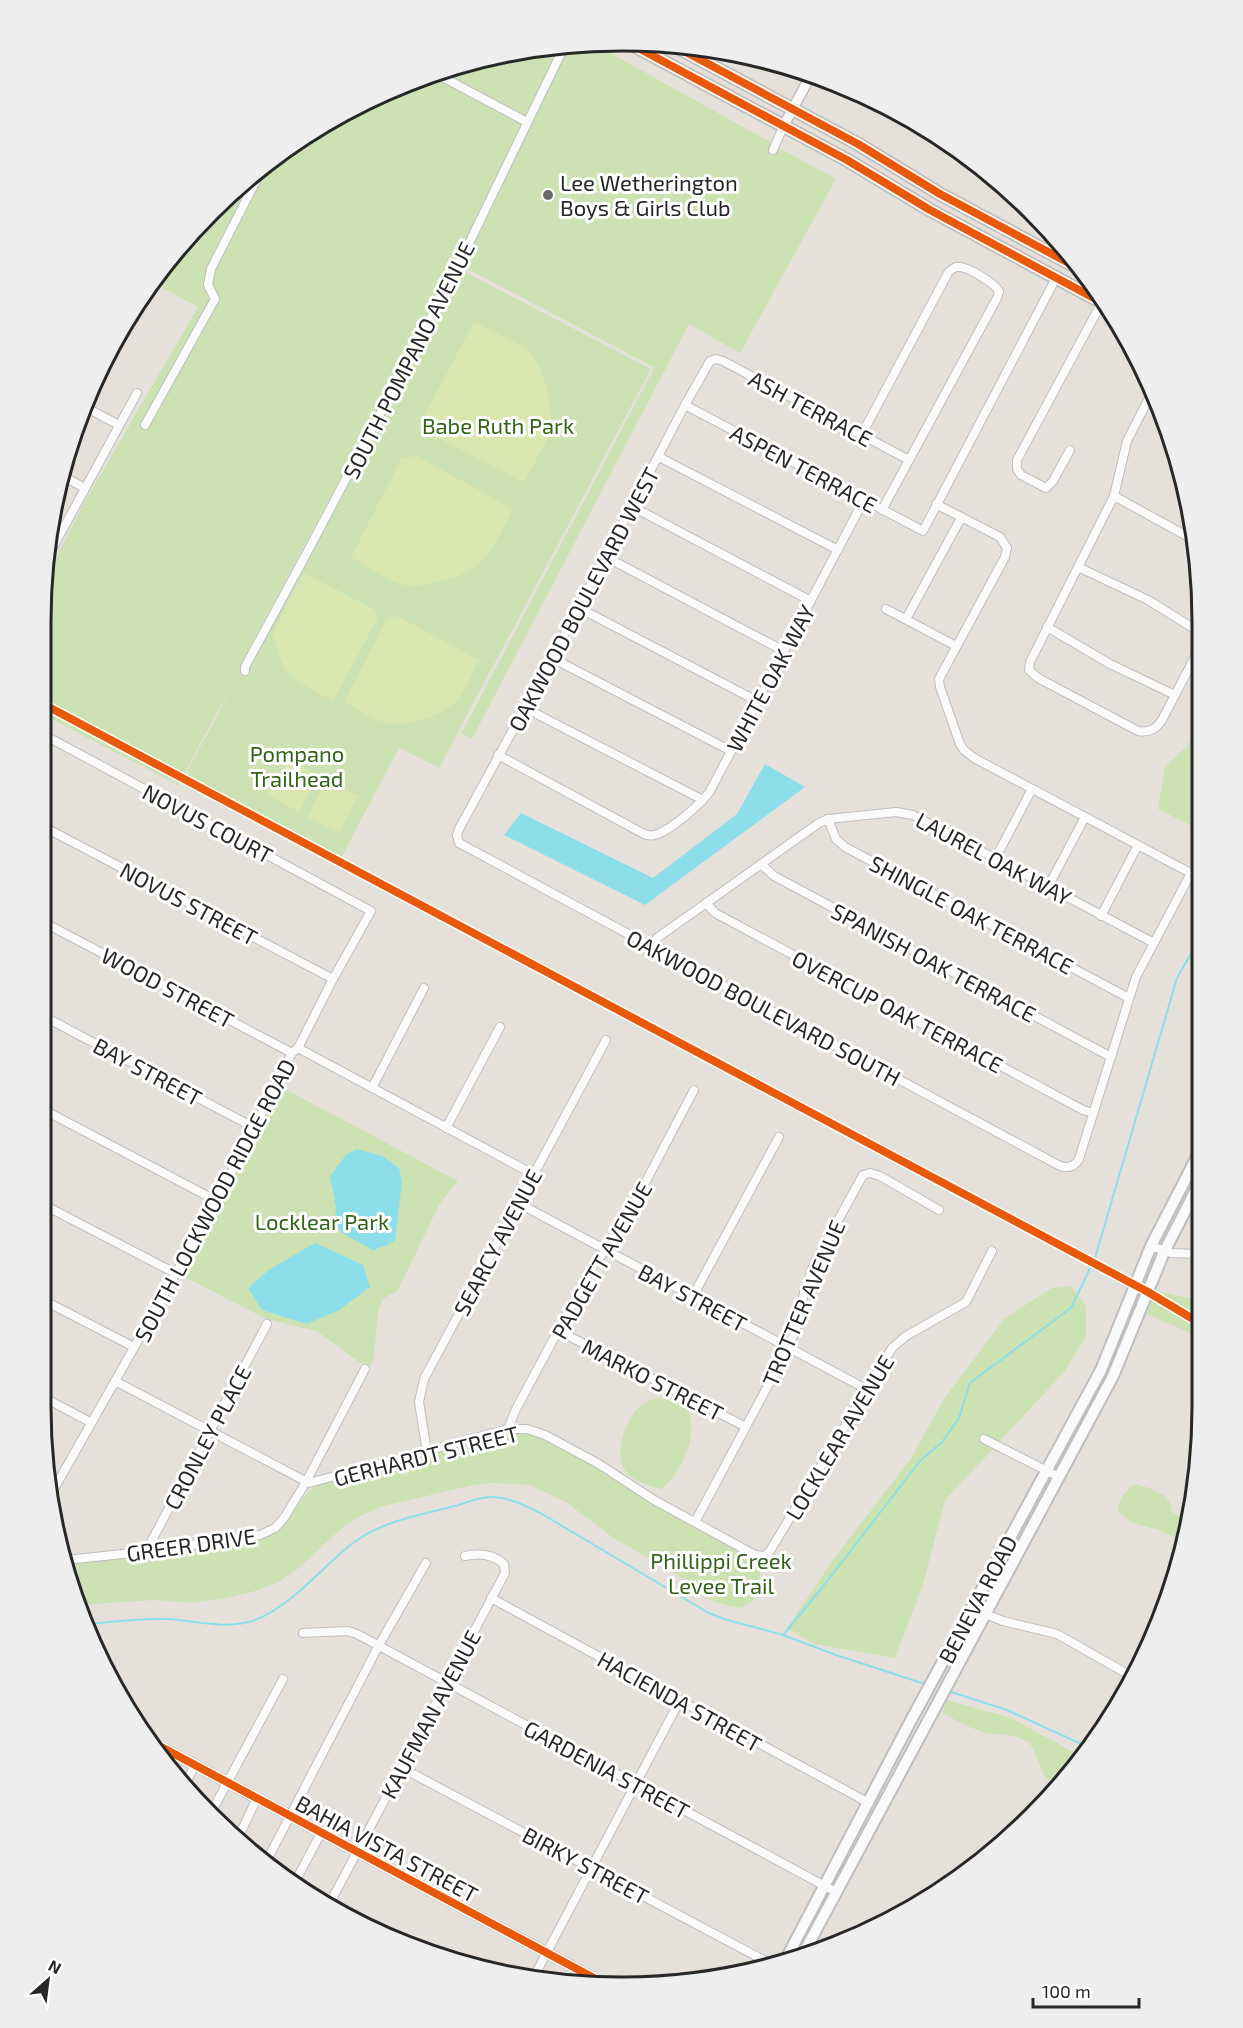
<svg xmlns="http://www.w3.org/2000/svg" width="1243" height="2028" viewBox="0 0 1243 2028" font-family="'Exo 2',sans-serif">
<rect width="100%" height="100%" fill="#e6e0db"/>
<g fill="#cde2b2">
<path d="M594,44L772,143L768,152L775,155L778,147L836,179L740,353L689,324L472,739L461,734L654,368L652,366L462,266L569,45Z"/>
<path d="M561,45L525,116L439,70L545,46Z"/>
<path d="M428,74L522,124L454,266L244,658L240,672L245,667L457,268L651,369L439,768L399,748L340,860L184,777L232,688L216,714L178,785L44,715L45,580L84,503L198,307L152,282L160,268L238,185L257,172L207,268L205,285L210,299L140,427L146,430L211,311L220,301L212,284L214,270L270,162L331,119Z"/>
<path d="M1201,720L1200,830L1158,809L1165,767L1188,745Z"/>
<path d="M281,1087L458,1181L440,1203L398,1290L383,1299L378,1312L374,1357L370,1366L363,1365L317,1331L266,1319L179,1274Z"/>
<path d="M1071,1286L1086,1306V1336L1065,1371L999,1442L982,1434L979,1441L993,1449L945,1500L923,1585L895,1658L814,1644L787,1628L833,1560L911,1458L944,1399L1005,1318L1052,1288Z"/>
<path d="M1153,1290L1198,1300V1336L1144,1313Z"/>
<path d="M657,1398L668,1400L688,1410C698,1439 683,1468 662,1489C651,1487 636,1482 628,1474C612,1458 624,1424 637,1409C642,1403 649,1400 657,1398Z"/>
<path d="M519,1431C563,1437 621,1484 660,1507C692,1527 727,1543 761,1561L768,1560L759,1577L761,1591L752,1602L741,1608L725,1605L706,1598L687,1581L612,1537L566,1502L529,1485L492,1483L473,1485L380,1507L361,1516L345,1525L299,1568L279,1582L252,1592L221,1599L190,1603L155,1600L78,1605L71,1593L66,1564L143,1555L263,1538C292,1529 292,1500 317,1486L504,1433Z"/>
<path d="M1136,1484C1146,1487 1163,1492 1169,1501C1171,1504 1171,1508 1172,1512L1187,1520L1182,1541L1159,1530L1133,1523L1118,1512C1118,1500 1125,1490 1136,1484Z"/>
<path d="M947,1700L1011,1718L1084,1758L1055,1785C1035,1775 1041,1750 1026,1741C1013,1733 994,1736 980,1731C967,1727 954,1719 942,1713Z"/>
</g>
<g fill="#d9e6b0">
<path d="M474,322L528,349L538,365L547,387L553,429L524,482L426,432L422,420Z"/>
<path d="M417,456L513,509C490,552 488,570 437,582C427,584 409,588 400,584C383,578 366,566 351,557L402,458Z"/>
<path d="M304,573L374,609L378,618L333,701L297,681L284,668L272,635Z"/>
<path d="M397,616L479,660C472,672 467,687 459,698C446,715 407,727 386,723C372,720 357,708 344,702L387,619Z"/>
<path d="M287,759L318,776L299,812L268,795Z"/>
<path d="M327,780L358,796L339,833L307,817Z"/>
</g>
<g fill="#8cdfea">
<path d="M765,764L805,787L645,905L504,835L521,813L653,878L737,814Z"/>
<path d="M357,1149L382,1156L399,1168L402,1182L395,1240L388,1245L373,1250L342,1233L335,1223L336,1207L330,1176L346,1155Z"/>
<path d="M315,1243L363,1265L370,1287L339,1310L307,1324L262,1310L248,1288L270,1269Z"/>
</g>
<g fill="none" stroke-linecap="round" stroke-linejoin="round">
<g stroke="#8cdfea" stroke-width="2">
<path d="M88,1624C113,1622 140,1618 166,1619C194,1620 223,1630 252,1621C289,1609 323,1566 353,1543C382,1521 420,1515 455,1506C466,1503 479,1497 491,1497C509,1497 526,1506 542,1514L707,1612L724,1619L783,1635L836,1655L925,1684"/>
<path d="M783,1635L821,1589L920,1461L942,1442L959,1418L970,1383L1071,1308L1095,1258L1177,978L1200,938"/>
<path d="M948,1691L1007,1710L1090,1748"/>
</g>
<defs>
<g id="minor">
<path d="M433,72L527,122"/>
<path d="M773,150L784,125"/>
<path d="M1151,394L1127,441L1114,496L1030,662L1029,670L1038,678L1138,731C1150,733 1156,729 1162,720L1201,645"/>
<path d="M685,405L923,531L1056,278"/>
<path d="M83,406L119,425"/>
<path d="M145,425L215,299L208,285L211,269L263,167"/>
<path d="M862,434L948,273C949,271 954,268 956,267C966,265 994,283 999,291L997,298L882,510"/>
<path d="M1070,450L1053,481L1046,488L1021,475L1017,469V460L1102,302"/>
<path d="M659,457L838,550"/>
<path d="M909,460L723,361L716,359L710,361L685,405L552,658L459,829L457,835L459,843L1060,1166C1069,1169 1075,1166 1079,1159L1136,977L1191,873"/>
<path d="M64,477L85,488"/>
<path d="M1114,496L1194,540"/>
<path d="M936,504L1000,537L1007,548L1005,557L939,679L940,687L960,744L964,750L974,758L1200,878"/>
<path d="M633,507L811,601"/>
<path d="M606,557L784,651"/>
<path d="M45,562L137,393"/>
<path d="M1078,567L1148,600L1201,633"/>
<path d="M579,608L757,701"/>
<path d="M886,609L956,646"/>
<path d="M906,619L961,518"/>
<path d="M1047,627L1110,664L1175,695"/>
<path d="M552,658L731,751"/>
<path d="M245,671V667L310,547L457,268L565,45"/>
<path d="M525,708L703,800"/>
<path d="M44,735L371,911L333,979L298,1048L292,1053L217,1201L54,1489"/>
<path d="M498,755L644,834C649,836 653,836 658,834C673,828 701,804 710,791L864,500"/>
<path d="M828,819L836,839L845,847L1129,998"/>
<path d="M44,827L333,979"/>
<path d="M995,859L1032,789"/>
<path d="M761,864L774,876L1111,1057"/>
<path d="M1048,887L1085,817"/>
<path d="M706,903L715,913L1083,1110L1093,1113"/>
<path d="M1101,916L1138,845"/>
<path d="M43,922L292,1053"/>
<path d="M652,948L657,938L819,823L828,819L896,812L913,815L1154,943"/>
<path d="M43,1016L253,1127"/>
<path d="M298,1048L533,1174"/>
<path d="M372,1088L424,988"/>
<path d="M42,1109L217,1201"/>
<path d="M446,1128L500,1027"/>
<path d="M518,1203L868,1390"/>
<path d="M42,1204L175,1273"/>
<path d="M1151,1246L1171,1253L1198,1254"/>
<path d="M693,1296L779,1137"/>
<path d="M41,1299L134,1347"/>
<path d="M559,1331L746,1427"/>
<path d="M115,1381L309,1483L508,1429H527L545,1435L599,1464L654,1500L755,1555L765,1556L770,1551L892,1348L906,1336L966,1302L992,1251"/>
<path d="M41,1396L90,1422"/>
<path d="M508,1429L516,1409L595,1262L614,1242L694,1090"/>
<path d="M984,1439L1059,1477"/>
<path d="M427,1452L419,1402L424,1379L606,1040"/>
<path d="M695,1522L788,1348L798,1324L804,1292L814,1264L863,1175L870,1173L880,1176L939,1210"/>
<path d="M151,1551V1542L267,1324"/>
<path d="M66,1560L151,1551L260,1535L275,1528L284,1518L306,1482L365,1369"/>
<path d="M491,1598L869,1803"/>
<path d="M973,1609L1003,1621L1057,1634L1131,1676"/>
<path d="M303,1633L348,1631L357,1634L836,1892"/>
<path d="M159,1758L164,1749"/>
<path d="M402,1768L769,1963"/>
<path d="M185,1785L195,1765"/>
<path d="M212,1811L283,1679"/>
<path d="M238,1838L257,1798"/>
<path d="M265,1864L379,1645L426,1563"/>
<path d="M295,1882L321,1833"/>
<path d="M331,1901L505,1573L504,1564C493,1554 478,1553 465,1556"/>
<path d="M536,1973L680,1700"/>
</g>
<g id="tertiary">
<path d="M784,125L811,75"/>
<path d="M150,1741L607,1985"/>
</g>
<g id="secondary">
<path d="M801,1958L1113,1376L1164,1252L1199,1184"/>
<path d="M785,1961L909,1724L1101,1370L1151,1246L1199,1153"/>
</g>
<g id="primary">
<path d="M629,43L847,160L930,210L1105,304"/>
<path d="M671,44L858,144L940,194L1080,269"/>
</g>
</defs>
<use href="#minor" stroke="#bfbdbd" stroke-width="10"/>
<use href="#tertiary" stroke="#bfbdbd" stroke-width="12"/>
<use href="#secondary" stroke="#bfbdbd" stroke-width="14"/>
<use href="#primary" stroke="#bfbcbb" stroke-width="15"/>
<use href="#minor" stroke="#fbfafa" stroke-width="8"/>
<use href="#tertiary" stroke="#fbfafa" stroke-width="9"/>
<use href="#secondary" stroke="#fbfafa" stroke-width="10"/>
<use href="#primary" stroke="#e5ddd1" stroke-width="12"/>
<defs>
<g id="cycleway">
<path d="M629,43L847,160L930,210L1105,304"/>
<path d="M671,44L858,144L940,194L1080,269"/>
<path d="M45,705L1148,1292L1198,1322"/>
<path d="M150,1741L607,1985"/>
</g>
</defs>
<use href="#cycleway" stroke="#fff" stroke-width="11"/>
<use href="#cycleway" stroke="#e8590c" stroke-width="8"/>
</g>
<circle fill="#6a6866" stroke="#fff" stroke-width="2" cx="548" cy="195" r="6"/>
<g text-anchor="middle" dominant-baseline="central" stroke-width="6" stroke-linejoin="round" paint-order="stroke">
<g font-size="22" fill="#272727" stroke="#fff" text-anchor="start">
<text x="560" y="182">Lee Wetherington<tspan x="560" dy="25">Boys &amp; Girls Club</tspan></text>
</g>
<g font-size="22" fill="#272727" stroke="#fff">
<text transform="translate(408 360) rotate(-63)">SOUTH POMPANO AVENUE</text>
<text transform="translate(811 408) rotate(28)">ASH TERRACE</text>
<text transform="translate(804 468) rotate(28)">ASPEN TERRACE</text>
<text transform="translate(583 599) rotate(-62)">OAKWOOD BOULEVARD WEST</text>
<text transform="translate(770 678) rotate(-62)">WHITE OAK WAY</text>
<text transform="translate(208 823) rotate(28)">NOVUS COURT</text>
<text transform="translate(994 858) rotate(28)">LAUREL OAK WAY</text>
<text transform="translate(189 903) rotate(28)">NOVUS STREET</text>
<text transform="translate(972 914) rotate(28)">SHINGLE OAK TERRACE</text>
<text transform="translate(934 962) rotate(28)">SPANISH OAK TERRACE</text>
<text transform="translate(168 987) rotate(28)">WOOD STREET</text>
<text transform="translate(764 1007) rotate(28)">OAKWOOD BOULEVARD SOUTH</text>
<text transform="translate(898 1011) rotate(28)">OVERCUP OAK TERRACE</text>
<text transform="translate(148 1071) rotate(28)">BAY STREET</text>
<text transform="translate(214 1200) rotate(-62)">SOUTH LOCKWOOD RIDGE ROAD</text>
<text transform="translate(497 1242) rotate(-62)">SEARCY AVENUE</text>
<text transform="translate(601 1260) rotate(-60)">PADGETT AVENUE</text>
<text transform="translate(693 1297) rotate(28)">BAY STREET</text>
<text transform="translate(803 1303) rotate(-67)">TROTTER AVENUE</text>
<text transform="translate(653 1379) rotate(27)">MARKO STREET</text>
<text transform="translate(207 1437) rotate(-62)">CRONLEY PLACE</text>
<text transform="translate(839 1437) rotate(-59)">LOCKLEAR AVENUE</text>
<text transform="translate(426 1455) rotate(-14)">GERHARDT STREET</text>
<text transform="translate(191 1544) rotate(-8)">GREER DRIVE</text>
<text transform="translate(977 1599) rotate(-62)">BENEVA ROAD</text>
<text transform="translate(680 1701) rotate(29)">HACIENDA STREET</text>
<text transform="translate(430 1714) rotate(-62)">KAUFMAN AVENUE</text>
<text transform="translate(607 1769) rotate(28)">GARDENIA STREET</text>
<text transform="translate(387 1848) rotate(28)">BAHIA VISTA STREET</text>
<text transform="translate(586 1865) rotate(28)">BIRKY STREET</text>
</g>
<g font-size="22" fill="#316417" stroke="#fff">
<text x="498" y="425">Babe Ruth Park</text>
<text x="297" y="753">Pompano<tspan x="297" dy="25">Trailhead</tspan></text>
<text x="322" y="1221">Locklear Park</text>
<text x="721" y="1560">Phillippi Creek<tspan x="721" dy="25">Levee Trail</tspan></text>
</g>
</g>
<path d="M0 0H1243V2028H0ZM621 51H622A570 570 0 0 1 1192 621V1407A570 570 0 0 1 622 1977H621A570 570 0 0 1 51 1407V621A570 570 0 0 1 621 51Z" fill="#eee" fill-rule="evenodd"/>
<path fill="none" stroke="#272727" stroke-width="3" d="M621 51H622A570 570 0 0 1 1192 621V1407A570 570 0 0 1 622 1977H621A570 570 0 0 1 51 1407V621A570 570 0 0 1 621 51Z"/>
<g transform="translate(48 1980) rotate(28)" stroke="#ffffff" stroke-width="4.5" paint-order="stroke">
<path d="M0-4.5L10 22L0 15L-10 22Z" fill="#272727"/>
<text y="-9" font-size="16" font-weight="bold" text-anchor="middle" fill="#272727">N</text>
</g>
<path d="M1033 1998v9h106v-9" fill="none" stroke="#272727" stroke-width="3"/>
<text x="1042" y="1998" font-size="18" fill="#272727" stroke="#ffffff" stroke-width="4.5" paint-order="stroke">100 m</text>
</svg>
